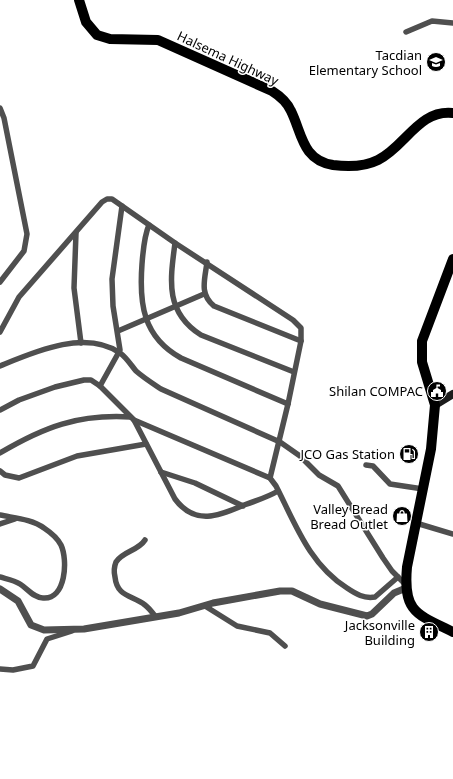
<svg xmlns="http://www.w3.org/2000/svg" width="453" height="779" viewBox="0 0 453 779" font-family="'Noto Sans',sans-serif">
<rect width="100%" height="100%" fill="#fff"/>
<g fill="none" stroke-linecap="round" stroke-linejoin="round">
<g stroke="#4f4f4f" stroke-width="5.5">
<path d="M406,32L432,21L453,23"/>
<path d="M0,108L4,118L27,234L24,251L0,282"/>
<path d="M149,225C144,236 143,252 142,264C139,304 143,337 181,358L288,404"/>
<path d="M76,233L74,288L81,343"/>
<path d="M175,243C170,281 165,312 201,335L294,372"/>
<path d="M207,262C205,279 199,294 214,306L301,341"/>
<path d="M118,331L204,294"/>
<path d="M0,332L19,297L102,202L107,199H112L175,243L293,320L301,328V341L288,404L270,478"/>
<path d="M0,366C34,352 85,329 120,353C126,357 131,365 136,371C144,378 152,383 161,389L280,442L300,456L319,475L338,486L383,558L392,571L405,584"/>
<path d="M100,386L120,350L113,306L112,279L122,206"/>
<path d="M0,410L19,400L55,387L84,380H91L100,386L134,420L270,478L276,486C295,523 309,564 347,588C356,594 364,599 375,597L398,577"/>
<path d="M134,420L175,499C195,526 219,516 244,505C256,501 268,497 278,491"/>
<path d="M0,453C44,427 78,414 130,417"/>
<path d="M366,465L373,466L390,484L423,489"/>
<path d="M0,471L5,475L19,478L77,456L146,444"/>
<path d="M161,472L195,483L243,506"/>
<path d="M0,515C14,518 32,519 44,528C50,532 58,539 61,545C68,560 66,600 43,598C34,598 28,589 20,584C14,580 7,579 0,577"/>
<path d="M416,523L453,534"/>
<path d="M0,524L15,519"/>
<path d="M145,540C138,551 123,551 116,562C114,567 114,573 115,577C117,597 132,595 145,605C149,608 152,612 155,616"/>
<path d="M205,606L237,626L270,633L285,646"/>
<path d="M0,669L13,670L33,666L47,639L72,631"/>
</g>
<path stroke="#4f4f4f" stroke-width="7" d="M0,589L18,601L31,625L44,630L84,629L179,613L213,603L280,591H292L320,604L367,616L372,614L394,593L406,588"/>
<path stroke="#1c1c1c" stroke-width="8" d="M435,405L453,394"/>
<g stroke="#000" stroke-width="10">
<path d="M79,0L86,22L97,35L110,39L158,40L272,91C280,96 287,102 291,111C302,133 302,160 333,165C348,167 364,167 378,160C405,147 419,109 453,113"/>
<path d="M453,259L422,341V362L435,405L431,449L407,567C403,612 416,614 453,632"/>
</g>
</g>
<defs>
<symbol id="school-disc" viewBox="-11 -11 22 22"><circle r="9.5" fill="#000" stroke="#fff"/><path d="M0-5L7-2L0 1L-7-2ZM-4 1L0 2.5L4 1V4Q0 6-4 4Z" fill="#fff"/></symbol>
<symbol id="civic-disc" viewBox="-11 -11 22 22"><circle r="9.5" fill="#000" stroke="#fff"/><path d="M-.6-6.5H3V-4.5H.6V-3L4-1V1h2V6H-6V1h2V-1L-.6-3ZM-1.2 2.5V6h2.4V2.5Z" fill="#fff"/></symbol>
<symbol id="fuel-disc" viewBox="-11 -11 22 22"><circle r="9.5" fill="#000" stroke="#fff"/><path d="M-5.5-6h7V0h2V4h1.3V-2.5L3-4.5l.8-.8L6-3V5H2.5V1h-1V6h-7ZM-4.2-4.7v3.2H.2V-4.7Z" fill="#fff"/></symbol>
<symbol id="shop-disc" viewBox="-11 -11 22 22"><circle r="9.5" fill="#000" stroke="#fff"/><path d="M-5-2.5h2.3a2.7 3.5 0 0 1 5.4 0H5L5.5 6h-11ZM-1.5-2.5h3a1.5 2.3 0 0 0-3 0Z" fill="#fff"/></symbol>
<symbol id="building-disc" viewBox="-11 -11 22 22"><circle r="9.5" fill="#000" stroke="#fff"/><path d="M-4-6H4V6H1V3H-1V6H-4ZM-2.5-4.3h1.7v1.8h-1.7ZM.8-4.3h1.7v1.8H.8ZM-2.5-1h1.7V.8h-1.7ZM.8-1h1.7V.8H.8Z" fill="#fff"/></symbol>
</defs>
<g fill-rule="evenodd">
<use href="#school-disc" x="425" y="51" width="22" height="22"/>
<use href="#civic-disc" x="426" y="380" width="22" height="22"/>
<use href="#fuel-disc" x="398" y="443" width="22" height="22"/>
<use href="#shop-disc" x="391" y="505" width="22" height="22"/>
<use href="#building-disc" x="418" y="621" width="22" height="22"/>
</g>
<g text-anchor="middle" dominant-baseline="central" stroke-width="3" stroke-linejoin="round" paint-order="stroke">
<g font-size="13" fill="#000" stroke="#fff" text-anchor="end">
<text x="422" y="55">Tacdian<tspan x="422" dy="15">Elementary School</tspan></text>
<text x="423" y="391">Shilan COMPAC</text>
<text x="395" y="454">JCO Gas Station</text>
<text x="388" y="509">Valley Bread<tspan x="388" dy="15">Bread Outlet</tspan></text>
<text x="415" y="625">Jacksonville<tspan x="415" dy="15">Building</tspan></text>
</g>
<g font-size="13" fill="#000" stroke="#fff">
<text transform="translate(228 58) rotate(25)">Halsema Highway</text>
</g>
</g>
</svg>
